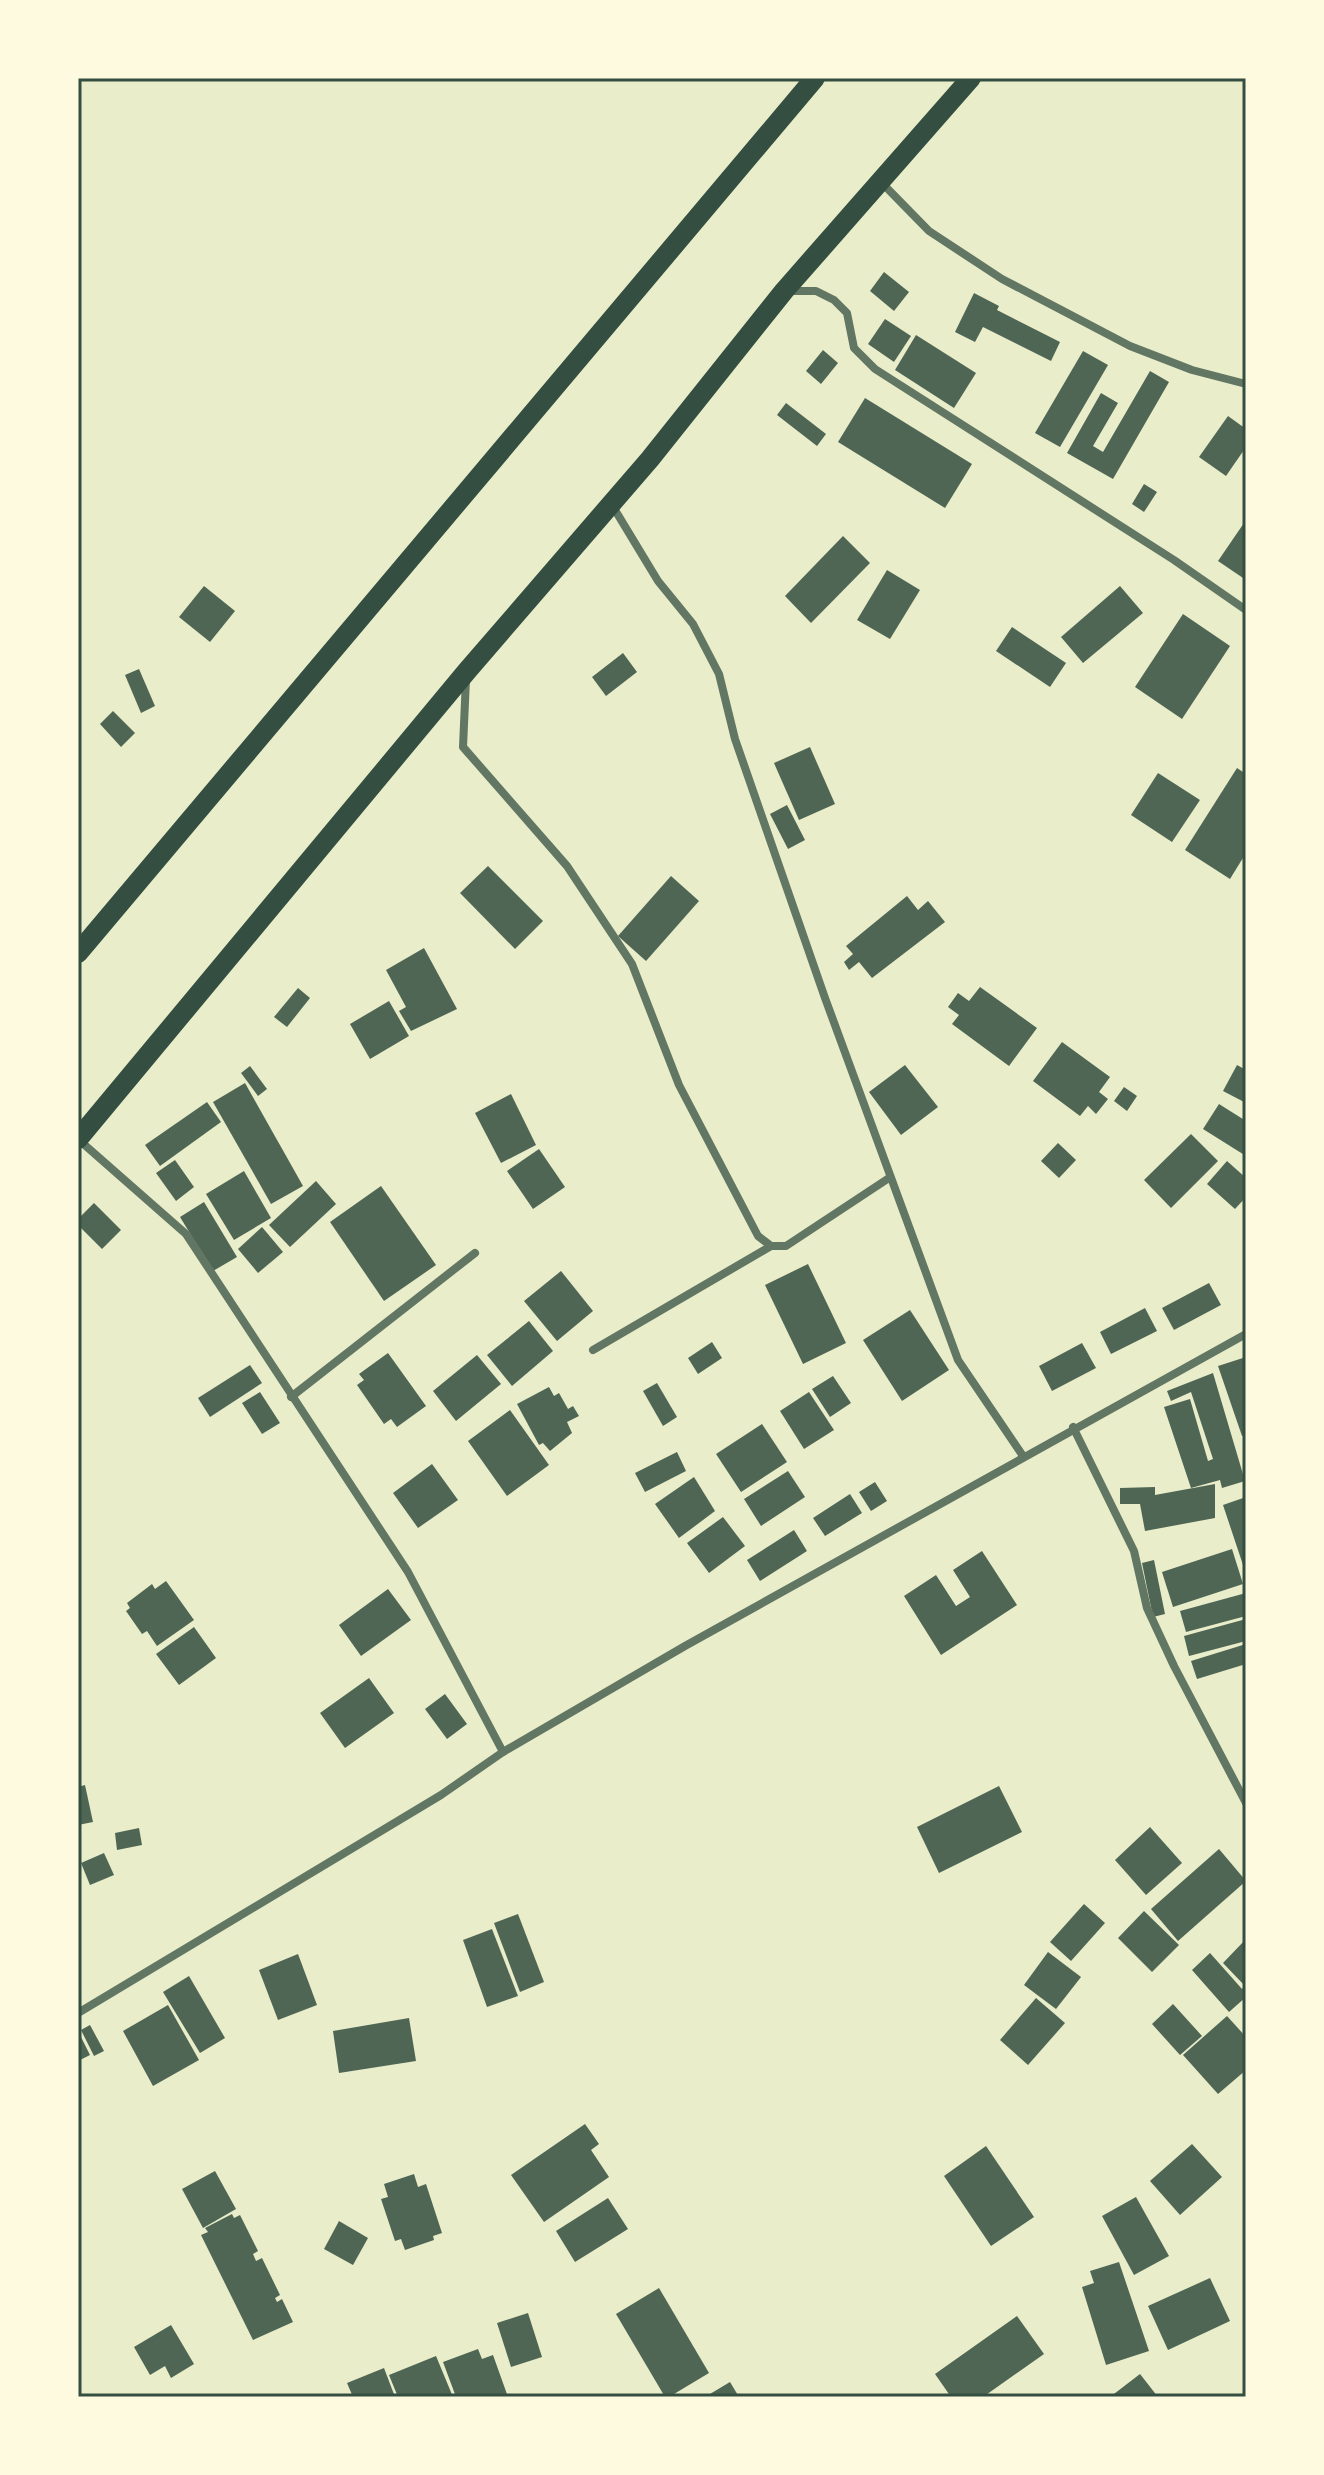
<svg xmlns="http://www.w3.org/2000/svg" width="1324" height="2475" viewBox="0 0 1324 2475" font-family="'Asap Condensed',sans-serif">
<rect width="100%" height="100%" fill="#e9edc9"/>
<g fill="#4f6655">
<path d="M884,272L909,292L894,311L870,291Z"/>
<path d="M974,293L999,306L997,310L1060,342L1051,361L983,327L975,342L955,332Z"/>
<path d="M885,319L911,336L894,362L868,344Z"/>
<path d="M916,335L976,373L954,408L895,370Z"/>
<path d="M823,350L838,363L821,384L806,371Z"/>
<path d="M1083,351L1108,365L1060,447L1035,433Z"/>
<path d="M1150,371L1169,382L1113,479L1067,453L1101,393L1118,403L1093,446L1103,452Z"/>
<path d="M865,398L972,464L945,508L838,442Z"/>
<path d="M786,403L826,434L817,446L777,415Z"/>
<path d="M1228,416L1246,429V447L1226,476L1199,457Z"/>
<path d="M1144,484L1157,492L1144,512L1132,504Z"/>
<path d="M1246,520V580L1218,561Z"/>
<path d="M843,536L870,563L811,623L785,596Z"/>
<path d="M887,570L920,590L890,639L857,620Z"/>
<path d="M204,586L235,611L210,642L179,617Z"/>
<path d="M1120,586L1143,613L1083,663L1061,637Z"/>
<path d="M1183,614L1230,646L1182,719L1135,687Z"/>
<path d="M1012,627L1066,663L1050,687L996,651Z"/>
<path d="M623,653L637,672L606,696L592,677Z"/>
<path d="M139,669L155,706L141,713L125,675Z"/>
<path d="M113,711L135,733L121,747L100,724Z"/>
<path d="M810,747L835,804L799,820L774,763Z"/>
<path d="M1237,768L1246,774V853L1230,879L1185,850Z"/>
<path d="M1158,773L1200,800L1172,842L1131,815Z"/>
<path d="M787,805L805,840L788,849L770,814Z"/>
<path d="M488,866L543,921L515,949L460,893Z"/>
<path d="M671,876L699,901L646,961L618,936Z"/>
<path d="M907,896L918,910L928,901L945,922L872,978L859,962L849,970L844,962L853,954L846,946Z"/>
<path d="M424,948L457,1009L411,1031L399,1011L406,1007L386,970Z"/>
<path d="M980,987L1037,1028L1009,1066L952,1024L959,1015L948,1007L958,993L969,1001Z"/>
<path d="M298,988L310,998L287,1027L274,1017Z"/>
<path d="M389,1001L409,1036L370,1059L350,1024Z"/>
<path d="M1062,1042L1110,1077L1099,1092L1108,1099L1096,1114L1088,1106L1080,1116L1033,1081Z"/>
<path d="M905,1065L938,1107L901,1135L869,1092Z"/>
<path d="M1237,1065L1246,1070V1103L1223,1091Z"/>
<path d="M250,1066L267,1089L258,1096L241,1073Z"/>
<path d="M245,1083L303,1186L271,1204L213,1102Z"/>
<path d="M1124,1087L1137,1096L1127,1111L1114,1101Z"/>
<path d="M511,1094L536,1145L501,1163L475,1113Z"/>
<path d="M207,1102L221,1122L160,1166L145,1145Z"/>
<path d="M1219,1104L1246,1121V1156L1203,1129Z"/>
<path d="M1191,1134L1218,1161L1171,1208L1144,1180Z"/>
<path d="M1058,1143L1076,1160L1059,1178L1041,1161Z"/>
<path d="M539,1149L565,1187L533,1209L507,1171Z"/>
<path d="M175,1160L194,1187L176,1201L156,1173Z"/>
<path d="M1227,1161L1246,1178V1197L1235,1209L1207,1184Z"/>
<path d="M244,1171L271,1218L234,1240L206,1194Z"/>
<path d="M316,1181L336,1204L290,1247L269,1225Z"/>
<path d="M381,1186L436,1265L384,1301L330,1222Z"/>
<path d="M204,1202L237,1257L213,1271L180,1217Z"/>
<path d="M94,1203L121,1230L102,1249L78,1225V1219Z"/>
<path d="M262,1227L283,1252L258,1273L238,1249Z"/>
<path d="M808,1264L846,1343L803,1364L765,1285Z"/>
<path d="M561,1271L593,1311L557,1341L524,1301Z"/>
<path d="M1209,1283L1221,1305L1174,1330L1162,1308Z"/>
<path d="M1145,1308L1157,1331L1111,1354L1100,1332Z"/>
<path d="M910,1310L949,1370L902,1401L863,1340Z"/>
<path d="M529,1321L553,1351L512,1386L487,1355Z"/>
<path d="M712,1342L722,1358L698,1374L688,1358Z"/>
<path d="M1082,1343L1096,1368L1052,1391L1039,1366Z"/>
<path d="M388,1353L426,1406L397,1427L391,1419L384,1424L357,1385L364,1380L359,1374Z"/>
<path d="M477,1355L501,1384L456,1421L433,1391Z"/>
<path d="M1246,1357V1435L1242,1436L1218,1366Z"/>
<path d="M250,1365L262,1383L210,1417L198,1398Z"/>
<path d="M1213,1373L1245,1481L1222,1488L1220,1480L1191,1488L1164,1407L1190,1399L1208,1461L1213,1459L1191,1392L1171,1401L1167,1391Z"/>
<path d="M833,1376L851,1403L830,1417L812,1389Z"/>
<path d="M657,1383L677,1417L663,1426L643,1391Z"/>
<path d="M549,1387L554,1396L559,1393L568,1409L573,1406L579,1416L567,1422L572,1433L550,1451L543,1443L539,1445L517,1404Z"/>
<path d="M260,1392L280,1423L262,1434L242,1403Z"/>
<path d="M809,1392L834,1430L804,1449L780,1411Z"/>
<path d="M510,1410L549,1465L507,1496L468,1441Z"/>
<path d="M762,1424L787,1462L741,1492L716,1454Z"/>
<path d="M677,1452L686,1471L645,1492L635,1473Z"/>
<path d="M432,1464L458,1500L418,1528L393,1493Z"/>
<path d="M788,1471L805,1497L761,1526L744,1499Z"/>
<path d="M694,1477L715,1511L679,1538L655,1504Z"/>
<path d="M875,1482L887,1501L871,1511L859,1492Z"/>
<path d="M1215,1484V1518L1145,1531L1140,1504H1120V1488L1155,1487V1495Z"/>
<path d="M850,1494L862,1513L825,1536L813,1518Z"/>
<path d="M1246,1497V1571H1245L1223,1505Z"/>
<path d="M723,1517L745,1546L709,1573L687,1543Z"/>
<path d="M794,1530L807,1551L760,1581L747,1560Z"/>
<path d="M1232,1549L1243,1584L1173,1607L1162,1572Z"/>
<path d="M982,1551L1017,1605L941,1655L904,1596L936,1575L956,1606L970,1597L953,1570Z"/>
<path d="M1154,1560L1165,1614L1153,1617L1142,1563Z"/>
<path d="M166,1581L194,1620L157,1646L147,1631L142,1634L126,1611L130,1608L127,1603L152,1584L155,1589Z"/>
<path d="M388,1589L411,1620L361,1656L339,1625Z"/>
<path d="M1246,1593V1616L1186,1632L1180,1611Z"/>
<path d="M1246,1619V1641L1189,1656L1184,1636Z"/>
<path d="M194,1627L216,1658L179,1685L156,1654Z"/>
<path d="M1246,1644V1664L1197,1679L1191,1661Z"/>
<path d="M369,1678L394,1713L345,1748L320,1713Z"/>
<path d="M445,1694L467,1724L447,1739L425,1709Z"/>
<path d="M85,1785L93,1822L78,1825V1787Z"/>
<path d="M999,1786L1022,1832L939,1873L917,1827Z"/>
<path d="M1150,1827L1182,1863L1146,1895L1115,1860Z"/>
<path d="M139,1828L142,1845L117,1850L115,1833Z"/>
<path d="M1219,1849L1246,1881L1178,1941L1151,1909Z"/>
<path d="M104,1853L114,1875L90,1885L81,1863Z"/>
<path d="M1084,1904L1105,1923L1071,1961L1050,1942Z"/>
<path d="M1144,1911L1179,1945L1152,1972L1118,1938Z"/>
<path d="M518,1914L544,1982L520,1992L494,1923Z"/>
<path d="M492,1929L518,1996L487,2007L463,1940Z"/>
<path d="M1246,1939V1997L1229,2012L1192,1970L1210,1953L1242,1989L1245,1986L1223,1963Z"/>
<path d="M1048,1952L1081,1977L1056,2009L1024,1985Z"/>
<path d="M298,1954L317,2005L278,2020L259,1970Z"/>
<path d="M189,1976L225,2038L200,2053L163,1992Z"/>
<path d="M1036,1998L1065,2023L1028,2065L1000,2040Z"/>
<path d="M1173,2004L1202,2036L1180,2055L1152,2024Z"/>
<path d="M168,2005L199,2060L153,2086L123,2031Z"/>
<path d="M1227,2016L1246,2037V2070L1218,2094L1183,2055Z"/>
<path d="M409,2018L416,2061L339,2073L333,2031Z"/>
<path d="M90,2025L104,2051L94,2056L81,2030Z"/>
<path d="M78,2031L90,2055L78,2061Z"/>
<path d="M585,2124L599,2144L591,2150L609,2177L544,2222L511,2175Z"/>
<path d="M1192,2144L1222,2177L1180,2215L1150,2181Z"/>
<path d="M986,2146L1034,2217L991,2246L944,2176Z"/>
<path d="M215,2171L236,2209L203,2228L182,2189Z"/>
<path d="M414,2174L418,2187L426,2184L442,2233L433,2236L434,2240L405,2250L401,2239L395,2241L381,2199L388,2197L384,2184Z"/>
<path d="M1136,2197L1169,2256L1134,2275L1102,2216Z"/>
<path d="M608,2198L628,2229L575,2262L556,2231Z"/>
<path d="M232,2214L234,2218L240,2215L258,2251L253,2254L256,2261L262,2258L280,2295L275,2298L277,2302L282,2299L293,2322L253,2340L201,2235L208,2232L205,2228Z"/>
<path d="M339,2221L368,2238L353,2265L324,2249Z"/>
<path d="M1119,2262L1149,2351L1106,2365L1082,2287L1094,2283L1090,2271Z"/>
<path d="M1210,2278L1230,2321L1168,2350L1148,2306Z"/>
<path d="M659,2288L709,2373L669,2397H665L616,2314Z"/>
<path d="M528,2313L542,2357L511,2367L497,2323Z"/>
<path d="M1017,2316L1044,2354L983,2397H951L935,2374Z"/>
<path d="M171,2325L194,2364L171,2378L165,2366L150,2375L134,2347Z"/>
<path d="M478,2349L482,2359L493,2355L508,2397H456L443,2362Z"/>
<path d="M436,2356L453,2397H398L389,2375Z"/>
<path d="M384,2368L395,2397H353L347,2383Z"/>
<path d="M1140,2374L1158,2397H1110Z"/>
<path d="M730,2382L739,2397H705Z"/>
</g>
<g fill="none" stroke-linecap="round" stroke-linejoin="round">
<g stroke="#617663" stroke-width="8">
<path d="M881,182L929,231L1002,279L1130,346L1192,370L1246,384"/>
<path d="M789,291H816L834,300L847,313L854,348L875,369L1174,560L1246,610"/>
<path d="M612,505L658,581L693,624L719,674L735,739L825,998L958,1360L1023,1456"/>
<path d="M466,679L463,747L567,866L632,964L679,1085L758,1236L771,1246"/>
<path d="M79,1140L186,1234L408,1572L503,1752"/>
<path d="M593,1350L771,1246H786L889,1178"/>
<path d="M291,1397L475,1253"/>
<path d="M1073,1427L1134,1551L1147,1608L1174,1666L1246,1803"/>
<path d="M78,2013L441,1795L503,1752L685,1646L1246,1334"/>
</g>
<g stroke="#344e41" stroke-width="20">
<path d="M78,953L815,78"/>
<path d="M78,1139L467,671L650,459L784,291L971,78"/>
</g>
</g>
<rect width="1324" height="2475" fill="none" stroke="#fefae0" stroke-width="160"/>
<rect x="80" y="80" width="1164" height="2315" fill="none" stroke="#344e41" stroke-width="3"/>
</svg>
